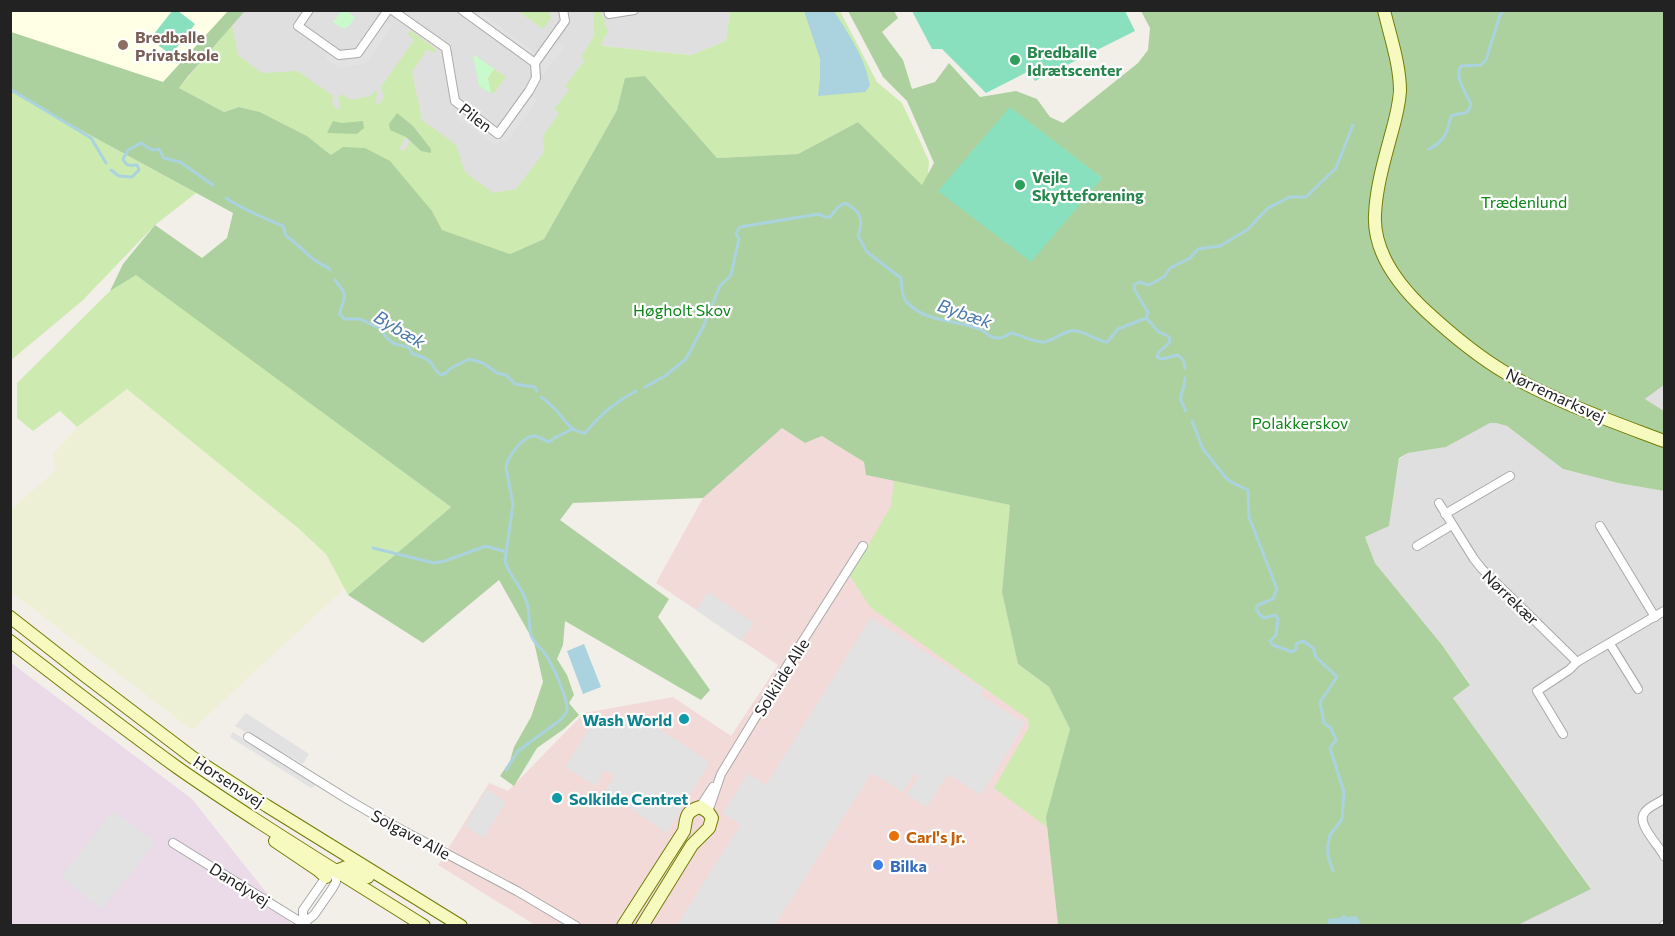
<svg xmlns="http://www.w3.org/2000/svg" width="1675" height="936" viewBox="0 0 1675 936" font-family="Commissioner,sans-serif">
<rect width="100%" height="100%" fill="#f2efe9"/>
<g fill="#e0dfdf">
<path d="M245,11H730L726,41L692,55L602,46L519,225L189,75Z"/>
<path d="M1664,385V411L1645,399Z"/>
<path d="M1490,423H1496L1507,426L1563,469L1618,483L1664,491V925H1517L1591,888L1453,698L1470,684L1442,645L1375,563L1365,537L1389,526L1399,459L1408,453L1446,447Z"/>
</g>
<path fill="#f2dad9" d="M782,428L805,443L822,436L864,462L866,475L1010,505L1018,664L1046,817L1058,925H535L438,865L489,783L508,791L584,713L673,697L731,736L778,665L656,583L703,498Z"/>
<path fill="#ebdbe8" d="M10,662L192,799L292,925H11Z"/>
<path fill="#ffffe5" d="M15,11H228L163,82L11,32V14Z"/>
<path fill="#eef0d5" d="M127,389L298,528L326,554L345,588L192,730L11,592L10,510L55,471L53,454L77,427Z"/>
<g fill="#cdebb0" fill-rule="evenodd">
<path d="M518,11H550L551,18L543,29Z"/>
<path d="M593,11H601L608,32L603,39L602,46L691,55L726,41L730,11H840L877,82L902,103L919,139L929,161L928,175L922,186L858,122L798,154L717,158L645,76L617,110L544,239L510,254L441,230L432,211L331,155L307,136L260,112L239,107L224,112L179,88L232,26L238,55L262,73L298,71L333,96L332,102C334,106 336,110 341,108L338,98L342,94L351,100L370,96L375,90L377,92L376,103L379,105L384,97L381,87L414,40L408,34L410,30L436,49L434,53L427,49L412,72L422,120L456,145L465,172L493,193L516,189L544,152L543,136L559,113L554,109L569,90L565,86L584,61L581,57L594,36ZM406,120L420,133L421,151L410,141L404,151L399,149L406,137Z"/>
<path d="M473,54L506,77L494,93H491L479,86Z"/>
<path d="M11,92L196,193L155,225L82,301L10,361Z"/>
<path d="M136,274L451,507L348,595L326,554L298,528L127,389L77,427L60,411L33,431L17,418V383L110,291Z"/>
<path d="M894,481L1010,505L1002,592L1018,664L1049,687L1070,729L1047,827L994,788L1029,727L1028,719L870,607L850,576L891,506Z"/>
</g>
<g fill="#add19e" fill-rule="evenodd">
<path d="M228,11H245L189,75L179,88L224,112L239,107L260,112L307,136L331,155L343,147L365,148L390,161L432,211L442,230L510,254L544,239L617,110L625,78L645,76L717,158L798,154L858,122L922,185L934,163L907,101L883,77L848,11H894L898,18L882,32L903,60L912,89L935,82L949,63L980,97L1016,91L1037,99L1050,117L1063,123L1138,63L1148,50L1150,28L1141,11H1378L1390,53L1394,77L1392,103L1369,206L1368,219L1372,246L1386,272L1517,385L1560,406L1664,448V491L1618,483L1563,469L1507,426L1496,423H1490L1446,447L1408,453L1399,458L1389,526L1365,537L1375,563L1442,645L1470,685L1453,698L1591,889L1518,925H1058L1046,817L1070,729L1049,687L1018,664L1002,592L1010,505L866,475L864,462L822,436L805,443L782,428L703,498L573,503L560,520L669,599L658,617L710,690L701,700L565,621L563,645L557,659L567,675L574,695L569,703L579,715L564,729L537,748L514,786L500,776L510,761L514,747L531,717L543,682L534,642L499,580L423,643L348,595L451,507L136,275L110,291L123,264L155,225L202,258L227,238L233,213L11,92V32L163,82ZM1010,108L1095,173L1102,178L939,191Z"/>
<path d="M1388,11H1664V385L1645,399L1664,411V436L1543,388L1501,364L1464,339L1415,293L1390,259L1380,229V195L1398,128Z"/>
<path d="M397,113L413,126L431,149V153L421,151L406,137L390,130L389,124Z"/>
<path d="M333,121L342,123L363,121L364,128L357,134L327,133Z"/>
</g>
<g fill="#c8facc">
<path d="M346,10L355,17C347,30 346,31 333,22L341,12Z"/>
<path d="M473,54L494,69L488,78L491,93L479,86Z"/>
</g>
<g fill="#88e0be">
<path d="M172,11H178L195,24L171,55L150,39Z"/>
<path d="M912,11H1125L1135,31L1035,81L1029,71L986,93L942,49H932Z"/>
<path d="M1010,107L1102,178L1031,262L938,191Z"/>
</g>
<g fill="#e2e2e2">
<path d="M481,12L535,53L533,56L478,15Z"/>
<path d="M381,17L392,26L366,64L339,68L325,59L332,49L339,53L357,51Z"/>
<path d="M552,38L565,46L544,74L535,71Z"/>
<path d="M526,93L537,100L506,143L500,139Z"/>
<path d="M464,107L499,139L495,145L457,118Z"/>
<path d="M708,592L754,623L741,641L696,610Z"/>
<path d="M871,618L984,689L980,695L1025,723L981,795L948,774L927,807L907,795L919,776L915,773L903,792L872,773L775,925H677L741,824L723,813L748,774L766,785Z"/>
<path d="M246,713L309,754L303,764L235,726Z"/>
<path d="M637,714L710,762L667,833L605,792L615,775L605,770L595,786L566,767L590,726Z"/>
<path d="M233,732L316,785L311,788L230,737Z"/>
<path d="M487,789L506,802L484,838L465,826Z"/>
<path d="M113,811L156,842L102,909L61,877Z"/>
</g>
<g fill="#aad3df">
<path d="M804,11H834C848,33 866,59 870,86L865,92L818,96L820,79V59Z"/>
<path d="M584,644L601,687L583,694L567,651Z"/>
<path d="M1357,916L1361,925H1328V919Z"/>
</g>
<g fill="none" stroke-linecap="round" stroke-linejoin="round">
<g stroke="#aad3df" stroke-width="3">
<path d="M10,89L91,138L106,163"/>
<path d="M1429,149C1445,141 1447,133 1451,116C1462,111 1467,118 1471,104C1466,93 1454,77 1461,66L1481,65L1486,60L1500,15L1504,10"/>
<path d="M111,170L119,176L132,177L139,170L137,165C130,166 126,166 123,159L128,150L141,143L152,150L159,149L164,158L180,162L213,185"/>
<path d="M226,198C241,209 265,218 283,226L286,236C303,247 309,260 329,268L330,270"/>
<path d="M335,280C338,285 343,289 344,294C346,302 339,307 340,315L345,319H360L379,328L388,339L395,344L408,347L413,354C420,356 427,358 431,363C435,368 435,371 441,375L446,373L451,368L469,359L483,363L497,373L506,375L515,384L535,387L537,391"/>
<path d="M1146,318L1159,332L1168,336L1170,339L1169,343L1159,352L1157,357L1162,359L1178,355L1184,361L1185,368"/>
<path d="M1185,378C1185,395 1175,392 1186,411"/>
<path d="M645,387L665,376L686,359L703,327L720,286L731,275L739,239L736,233L740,227L819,214L825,217H830L838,207L845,203C861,211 864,220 858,236L867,252L901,278C902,286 901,295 906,301C924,323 955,319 979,329C986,331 989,339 999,338C1003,338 1008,334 1012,333C1021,335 1035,343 1044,342C1055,340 1066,329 1076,331C1088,332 1095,341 1107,342L1118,329L1146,318L1148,312L1135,291L1134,285L1139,282L1149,285L1164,277L1170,268L1190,258L1198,249L1220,246L1247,230L1268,208L1290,197H1306L1336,168L1353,125"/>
<path d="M541,397C545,400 550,404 553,407C563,416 570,433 585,433C602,413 613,404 636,391"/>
<path d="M1192,421L1203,449L1226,478L1233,483L1248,490L1249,517L1277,589L1273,599L1258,605L1256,608L1259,614L1264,618L1275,615L1278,619L1276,635L1270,641L1273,645L1292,652L1296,649V644L1303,641L1313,648L1316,657L1337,677L1320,702L1324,723L1331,728L1336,740L1330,748L1344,792L1342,819L1330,835L1328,845V856L1333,871"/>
<path d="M373,548L434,563L445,561L486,546L506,552"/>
<path d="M506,770L518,751L559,721C562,718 566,715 567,710C568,699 552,663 545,654C541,648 533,642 531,635C528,623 531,609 525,598C520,585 509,575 505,561L513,504L506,467C508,457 523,435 535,436C540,437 545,441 549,442L556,437L573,429"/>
<path d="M1340,926L1344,916"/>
</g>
<defs>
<g id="street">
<path d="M309,10L298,26L339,55L358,53L388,10"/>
<path d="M392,10L446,48L455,101L498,134L529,91L536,78L535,63"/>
<path d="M462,10L535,63"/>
<path d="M608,10L609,14L634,10"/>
<path d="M535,63L565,21L563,10"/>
<path d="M1439,503L1474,559L1482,569L1577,662"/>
<path d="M1445,514L1510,476"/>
<path d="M1600,526L1655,617"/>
<path d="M1417,546L1452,525"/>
<path d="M1610,644L1638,689"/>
<path d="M1563,734L1537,691L1569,670L1577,662L1664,611"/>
<path d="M248,737L347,799L383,820L517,891L576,926"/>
<path d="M1664,799C1659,803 1649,806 1645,812C1635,823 1659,845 1664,856"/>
<path d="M700,807L713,787"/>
<path d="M708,812L721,774L780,677L863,546"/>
<path d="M173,843L307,926"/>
<path d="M301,925L314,915L332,889L336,882V871L326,877L303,910V923"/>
<path d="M1664,926V925"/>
</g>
<g id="secondary">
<path d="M1384,10C1390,36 1400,64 1400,91C1399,106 1395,121 1391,135C1384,161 1376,188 1375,215C1373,254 1400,287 1427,312C1452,335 1477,356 1506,373C1556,402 1611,421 1664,441"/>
<path d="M10,617L84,675L192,757L267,806L461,926"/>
<path d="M10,641C66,684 121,727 178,768C258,824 342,874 424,926"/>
<path d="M275,841L318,870L326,877"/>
<path d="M336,871L346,867L358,871L368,877"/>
<path d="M623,926L684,831C687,818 684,812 700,807L708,812L712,818L709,828L692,845L642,926"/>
</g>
</defs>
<use href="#street" stroke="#a9a9a9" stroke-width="10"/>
<use href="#secondary" stroke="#707d05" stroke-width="14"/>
<use href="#street" stroke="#fff" stroke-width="8"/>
<use href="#secondary" stroke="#f7fabf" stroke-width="12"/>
</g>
<circle fill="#8d6e63" stroke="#fff" stroke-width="2" cx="123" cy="45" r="6"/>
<g fill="#2e9e5b" stroke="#fff" stroke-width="2">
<circle cx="1015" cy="60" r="6"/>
<circle cx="1020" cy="185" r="6"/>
</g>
<g fill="#0f9aa8" stroke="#fff" stroke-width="2">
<circle cx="684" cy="719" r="6"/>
<circle cx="557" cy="798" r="6"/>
</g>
<circle fill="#e8710a" stroke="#fff" stroke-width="2" cx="894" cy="836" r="6"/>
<circle fill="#3f7fe0" stroke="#fff" stroke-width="2" cx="878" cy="865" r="6"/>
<g text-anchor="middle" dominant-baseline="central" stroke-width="4.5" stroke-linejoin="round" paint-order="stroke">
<g font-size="16" font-weight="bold" fill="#785e54" stroke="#fff" text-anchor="start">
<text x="135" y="36">Bredballe<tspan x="135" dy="18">Privatskole</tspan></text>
</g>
<g font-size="16" font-weight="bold" fill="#27864d" stroke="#fff" text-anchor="start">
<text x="1027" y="51">Bredballe<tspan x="1027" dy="18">Idrætscenter</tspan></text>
<text x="1032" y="176">Vejle<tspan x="1032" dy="18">Skytteforening</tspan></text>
</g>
<g font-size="16" fill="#222" stroke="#fff">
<text transform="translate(476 117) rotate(37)">Pilen</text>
<text transform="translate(1556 395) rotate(25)">Nørremarksvej</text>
<text transform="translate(1511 597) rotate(44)">Nørrekær</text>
<text transform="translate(781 677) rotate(-58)">Solkilde Alle</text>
<text transform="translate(229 781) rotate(33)">Horsensvej</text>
<text transform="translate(411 834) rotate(28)">Solgave Alle</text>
<text transform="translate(240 884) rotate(32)">Dandyvej</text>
</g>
<g font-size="16" fill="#0c8416" stroke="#fff">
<text x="1524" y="201">Trædenlund</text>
<text x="682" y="309">Høgholt Skov</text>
<text x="1300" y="422">Polakkerskov</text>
</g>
<g font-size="16" font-weight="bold" fill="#0d838f" stroke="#fff" text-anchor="end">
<text x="672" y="719">Wash World</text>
<text x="569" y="798" text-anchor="start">Solkilde Centret</text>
</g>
<g font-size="16" font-weight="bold" fill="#c56008" stroke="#fff" text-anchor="start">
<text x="906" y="836">Carl's Jr.</text>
</g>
<g font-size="16" font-weight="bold" fill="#366cbe" stroke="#fff" text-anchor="start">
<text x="890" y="865">Bilka</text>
</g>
<g font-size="18" font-style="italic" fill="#4a7aab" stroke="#fff">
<text transform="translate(965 313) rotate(19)">Bybæk</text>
<text transform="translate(400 329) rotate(31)">Bybæk</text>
</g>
</g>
<rect width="1675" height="936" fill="none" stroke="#222222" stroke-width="24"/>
</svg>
